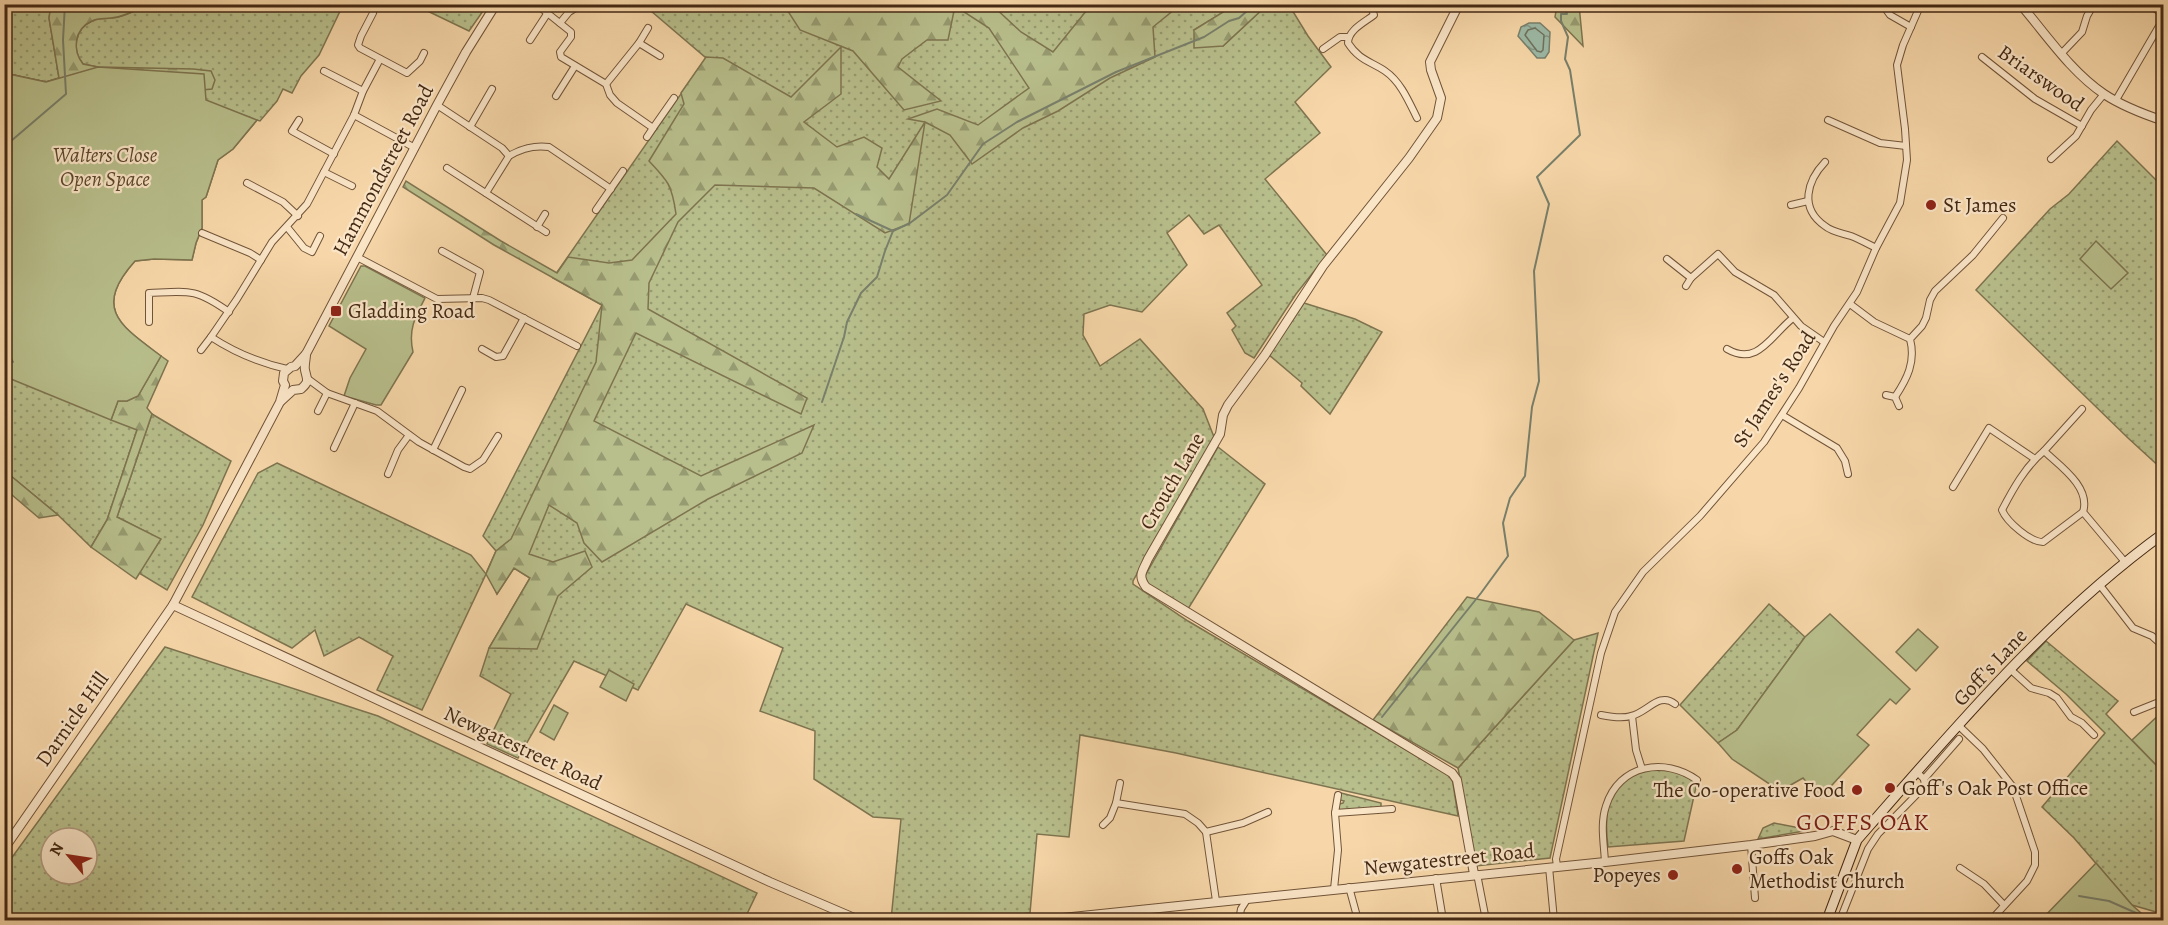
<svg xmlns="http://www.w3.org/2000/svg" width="2168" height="925" viewBox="0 0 2168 925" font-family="Alegreya,serif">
<defs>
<pattern id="grass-dots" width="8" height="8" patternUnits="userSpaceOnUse" patternTransform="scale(1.5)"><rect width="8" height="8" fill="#b8bf8c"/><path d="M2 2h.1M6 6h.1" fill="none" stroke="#979b71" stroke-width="1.8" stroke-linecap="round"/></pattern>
<pattern id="forest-firs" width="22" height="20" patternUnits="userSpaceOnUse" patternTransform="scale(1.5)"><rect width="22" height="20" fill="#b8bf8c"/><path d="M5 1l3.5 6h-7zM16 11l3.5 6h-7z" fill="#979b71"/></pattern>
<pattern id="water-ripples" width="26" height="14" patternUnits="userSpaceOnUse" patternTransform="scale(1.5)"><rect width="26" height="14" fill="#9dbaa7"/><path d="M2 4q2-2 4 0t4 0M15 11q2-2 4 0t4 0" fill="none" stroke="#829787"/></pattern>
</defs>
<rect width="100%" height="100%" fill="#f7d7a9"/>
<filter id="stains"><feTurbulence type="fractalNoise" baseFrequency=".00333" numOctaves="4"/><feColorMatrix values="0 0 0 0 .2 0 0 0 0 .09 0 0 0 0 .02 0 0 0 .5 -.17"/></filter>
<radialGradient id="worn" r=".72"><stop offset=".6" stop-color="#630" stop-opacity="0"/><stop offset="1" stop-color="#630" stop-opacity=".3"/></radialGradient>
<g fill="url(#grass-dots)" stroke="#7e7450" stroke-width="1.5" fill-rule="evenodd">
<path d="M5,5H51L49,18L59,78L46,82L5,73Z"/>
<path d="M146,5H343L319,55L301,76L292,93L283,89L277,101L260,121L257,120L233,149L218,160L206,197L202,200V228L196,243L192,260L154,259L135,261C92,309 121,326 161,356L127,401L137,430L107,520L91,547L58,515L5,471L4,374L11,379L98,67L83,64C72,50 74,29 92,21C98,18 105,19 111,18C124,17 135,11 146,5Z"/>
<path d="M415,5H473L483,11L469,31Z"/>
<path d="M644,5H1236L1194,30L1223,46L1267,5H1289L1308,36L1331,67L1295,102L1320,133L1265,179L1327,255L1296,294L1254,358L1245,353L1232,330L1236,326L1227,313L1262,285L1219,225L1204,234L1189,215L1167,233L1187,265L1142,312L1110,305L1084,314L1083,335L1100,366L1140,339L1203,409L1214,437L1133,581V584L1188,621L1452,777L1458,816L1176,753L1080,735L1069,837L1037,834L1030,913L959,920H891L901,819L873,817L814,779L815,731L760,711L783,648L686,604L638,690L574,661L518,758L487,744L511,694L480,676L489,648L530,578L514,568L497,594L487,571L496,551L483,536L602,305L553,278L706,58Z"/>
<path d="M2117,141L2160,184L2163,181V470L2128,438L1976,290L2050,209L2069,194Z"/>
<path d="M1304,303L1355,319L1382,332L1330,414L1301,386L1302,383L1269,355Z"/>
<path d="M152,414L231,461L203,525L167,590L139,573L160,539L117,517Z"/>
<path d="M1218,447L1265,484L1188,609L1148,584L1145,576Z"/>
<path d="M277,463L471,555L486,574L422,710L377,690L393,656L359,637L324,656L315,630L292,648L192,597L258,473Z"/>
<path d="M1769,604L1805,637L1737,730L1718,743L1680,705Z"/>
<path d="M1598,633L1550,858L1476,866L1458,768L1574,640Z"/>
<path d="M2046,641L2118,701L2106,714L2163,772V914L2132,905L2074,838L2042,807L2105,733L2066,694L2027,661Z"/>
<path d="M165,647L378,716L757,893L744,920H5V867ZM51,838H87V874H51Z"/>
<path d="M1654,768L1677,772L1694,781L1696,787L1684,841L1608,847C1605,823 1604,794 1627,778C1634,773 1646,771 1654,768Z"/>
<path d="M1341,793L1381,803V806L1379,808L1339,811V804L1343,803L1344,801L1340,800Z"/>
<path d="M1774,823L1810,830L1758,839L1763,828Z"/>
</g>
<g fill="url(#forest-firs)" stroke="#7e7450" stroke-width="1.5">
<path d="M146,4C135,11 124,17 111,18C105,19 98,18 92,21C74,29 72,50 83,64L98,67L193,69L211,71L215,80L212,89L82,101L4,73L46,82L59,78L49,18L51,5Z"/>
<path d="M1236,4L1267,5L1223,46L1194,48V30Z"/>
<path d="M784,5H992L1021,32L1053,52L1091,5H1176L1175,9L1153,27L1155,57L1110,78L1058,111L1023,128L972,164L950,135L925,122L909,224L885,233L814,188L715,185L678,222L649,283L648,309L807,398L801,414L636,333L594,421L701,476L814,425L802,453L708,499L602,562L584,543L577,523L549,505L529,554L553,562L585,551L592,567L558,596L537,649L489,648L530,578L514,568L497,594L486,574L496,551L511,539L596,362L602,305L494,245L403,187L406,181L501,241L557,273L568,257L609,263L632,260L676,214C672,185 668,181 649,161L684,104L681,93L706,57L723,58L791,97L841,47V94L804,122L837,147L864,137L882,148L877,167L889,179L925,122L908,119L937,109L978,125L1029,88L989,28L955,6L948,40H927L902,59L898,67L941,101L904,110L853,51L800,30Z"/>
<path d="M1557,5H1579L1583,46L1555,17Z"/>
<path d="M161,356L168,361L147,408L152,414L117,517L161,539L136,579L91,547L107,520L137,430L111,420L118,401H127L138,396Z"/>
<path d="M4,471H5L58,515L39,518L5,489Z"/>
<path d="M1467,597L1539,612L1574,640L1458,768L1373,720Z"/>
</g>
<g fill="#b8bf8c" stroke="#7e7450" stroke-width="1.5">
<path d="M98,67L204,74L206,100L257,120L233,149L218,160L206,197L202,200V228L196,243L192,260L154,259L135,261C92,309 121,326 161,356L138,396L127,401H118L111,420L11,379L5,374L4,73L46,82Z"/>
<path d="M2096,241L2128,273L2111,289L2080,259Z"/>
<path d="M361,266H365L425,298C415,317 408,330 413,352L381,405H376L344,396L350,378L366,349L329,326Z"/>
<path d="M1830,614L1910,689L1896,704L1890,699L1857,735L1869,745L1820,798L1803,778L1780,791L1732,759L1718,743L1737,730L1805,637Z"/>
<path d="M1918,629L1938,647L1916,671L1896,652Z"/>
<path d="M609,670L634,684L626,701L600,687Z"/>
<path d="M554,705L568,713L554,740L540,732Z"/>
<path d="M2163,711V772L2132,740Z"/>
<path d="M2096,863L2132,905L2149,920H2041Z"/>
</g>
<path fill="url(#water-ripples)" stroke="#79806c" stroke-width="1.5" d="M1529,23H1540L1550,32L1549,52L1545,58H1537L1518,36L1521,27Z"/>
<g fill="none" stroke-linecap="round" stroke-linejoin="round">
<path stroke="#70725e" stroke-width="1.5" d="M1535,28L1544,35L1543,50L1541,52L1537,51L1525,35L1528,30Z"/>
<g stroke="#79806c" stroke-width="2">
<path d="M4,147L66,94L63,40L65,4"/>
<path d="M893,231L910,223L947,195L983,144L1017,122L1116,72L1204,37L1229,21L1239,18L1255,4"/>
<path d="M4,346L13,362"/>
<path d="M822,402L844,337L847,322L861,293L877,277L885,251L893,231L856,214"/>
<path d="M1382,717L1481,593L1508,556L1503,523L1510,498L1525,476L1532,407L1539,381L1534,271L1549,204L1537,177L1580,135L1570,70L1565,59L1568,37L1561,21V14H1567L1564,4"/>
<path d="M2079,896L2109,901L2152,920"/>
</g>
<defs>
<g id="minor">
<path d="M536,4L571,32V37L560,52L561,57L606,84L610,95L617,103L653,128L674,98"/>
<path d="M1370,4L1374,15C1365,22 1348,30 1348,43C1359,60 1370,61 1385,71C1401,82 1409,102 1417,118"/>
<path d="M1882,4L1890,15L1911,27"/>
<path d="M373,13L361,36L358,45L360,48L407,73L420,61L424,53"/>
<path d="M560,23L569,12L582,4"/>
<path d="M530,40L547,14"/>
<path d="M639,43L648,28"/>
<path d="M1323,49L1340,37H1348"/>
<path d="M2061,54L2082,32L2087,16L2094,4"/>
<path d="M1982,57L2035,99L2082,126"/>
<path d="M324,71L363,91"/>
<path d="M606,84L639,43L660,56"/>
<path d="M556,96L575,66"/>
<path d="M2116,100L2162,21L2160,12L2149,5"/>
<path d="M437,105L502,148L509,156C520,149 535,145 549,147L611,189"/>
<path d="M354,115L415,148"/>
<path d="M299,120L292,131L334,154"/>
<path d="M1828,120L1880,143L1906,146"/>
<path d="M470,127L492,89"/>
<path d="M647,137L653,128"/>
<path d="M2051,159L2076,136L2091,110L2104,94"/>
<path d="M1825,162C1807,181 1799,208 1825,226C1832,232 1842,233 1851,236C1859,239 1868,244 1876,248"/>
<path d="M447,168L546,232"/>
<path d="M324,172L352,186"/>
<path d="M247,183L283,202L298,216"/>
<path d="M486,193L509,156"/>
<path d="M1791,205L1808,201"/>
<path d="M596,210L623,171"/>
<path d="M287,227L304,248L312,252L320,236"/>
<path d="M537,227L545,214"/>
<path d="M202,233L250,253L261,260"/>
<path d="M442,251L480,272L473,298"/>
<path d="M357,257L437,299L482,298L489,300L577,346"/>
<path d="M1667,259L1691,278L1718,254L1735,272L1774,295L1801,326L1824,342"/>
<path d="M1686,286L1691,278"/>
<path d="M1850,304L1874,322L1910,339"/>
<path d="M149,322V293C189,291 195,288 229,312"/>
<path d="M211,337L237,299L272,242L307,204L354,115L363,91L380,59"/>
<path d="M482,349L496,357L503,356L524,318"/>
<path d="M1727,349C1758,367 1771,335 1793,318"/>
<path d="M201,350L211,337C234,352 260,363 287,369"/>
<path d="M308,379L327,393L377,411L419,442L464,467L470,469L483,460L498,436"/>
<path d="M1886,395L1895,397L1899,406"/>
<path d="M1895,397C1907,379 1916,362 1910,339L1922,326L1926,318L1930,300L1935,291L1973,255L2003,218"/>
<path d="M2082,409L2044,451C2060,466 2091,487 2083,512L2125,562"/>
<path d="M318,411L327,393"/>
<path d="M1782,415L1837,448L1845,461L1848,474"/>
<path d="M334,448L355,403"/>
<path d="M433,450L462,390"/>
<path d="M2044,451C2025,467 2013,489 2002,510C2007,522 2030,542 2043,542L2083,512"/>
<path d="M388,474L398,450L409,435"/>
<path d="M1953,487L1989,428L2035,459"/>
<path d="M2099,584L2133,628L2152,636L2164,647"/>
<path d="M2010,669L2031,688L2049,693L2057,698L2071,717L2082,723L2094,735"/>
<path d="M2134,712L2164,700"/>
<path d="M1601,715C1611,717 1622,719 1631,716C1647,713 1659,691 1675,704"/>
<path d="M1632,716L1636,750L1642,769"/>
<path d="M1959,726L1983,749L2013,787L2035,852V865L2027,881L1991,920"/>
<path d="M1924,779L1959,739"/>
<path d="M1120,783L1116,803L1185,814L1198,823L1206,832L1243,823L1268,812"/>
<path d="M1335,813L1392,809"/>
<path d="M1103,825L1110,818L1116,803"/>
<path d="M1206,832L1216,901"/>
<path d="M1751,845L1755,898"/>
<path d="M1605,862C1604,843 1600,824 1606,806C1619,764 1665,757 1697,780"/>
<path d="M1557,866L1556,859L1601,653L1615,612L1643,572L1700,516L1764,442L1799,388L1834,326L1857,292L1876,248L1900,203L1907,160L1905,129L1897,65L1903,45L1921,4"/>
<path d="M1549,867L1554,920"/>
<path d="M1960,868L1984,884L2004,905"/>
<path d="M1477,874L1486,920"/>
<path d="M1436,878L1443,920"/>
<path d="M1349,887L1358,920"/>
<path d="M1334,889L1338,850L1335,813L1338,795"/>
<path d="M1239,920L1241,909L1248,898"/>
<path d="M1840,920L1868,849L1878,834L1925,786L1924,779L1917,772"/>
</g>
<g id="tertiary">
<path d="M1459,4L1430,62L1431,70L1441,98L1437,118L1409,158L1323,266L1265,355L1228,405L1223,415L1220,434L1148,559C1143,571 1137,575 1146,587L1452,773L1457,780L1474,874"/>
<path d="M2020,4C2046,34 2070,71 2104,94C2122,106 2143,114 2164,121"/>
<path d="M281,401L293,390L301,389C310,381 307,380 305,370C304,366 306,359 306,354"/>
<path d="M173,605L770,882L859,920"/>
<path d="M4,849L173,605L280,402L285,385L283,381L284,373L291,367L295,366L306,354L437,105L466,52L496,4"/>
<path d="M1043,920L1605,862L1751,845L1815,836L1833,831L1857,840"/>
</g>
<path id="secondary" d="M1827,920L1857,840L1871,824C1961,721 2052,614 2164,533"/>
</defs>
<use href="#minor" stroke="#715439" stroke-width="8"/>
<use href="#tertiary" stroke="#715439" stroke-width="10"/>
<use href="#secondary" stroke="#442914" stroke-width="11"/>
<use href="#minor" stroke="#fae5c7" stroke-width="6"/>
<use href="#tertiary" stroke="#fae5c7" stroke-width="8"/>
<use href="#secondary" stroke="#fae5c7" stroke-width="9"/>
</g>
<g fill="#8f2418" stroke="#fae5c7" stroke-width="2">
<circle cx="1931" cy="205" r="6"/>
<rect x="330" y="305" width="12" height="12" rx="3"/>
<circle cx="1890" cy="788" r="6"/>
<circle cx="1857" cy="790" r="6"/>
<circle cx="1737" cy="869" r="6"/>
<circle cx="1673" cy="875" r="6"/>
</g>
<g text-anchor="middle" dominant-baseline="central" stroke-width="4.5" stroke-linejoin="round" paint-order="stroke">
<g font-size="21" fill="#442914" stroke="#fae5c7">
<text transform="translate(2041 78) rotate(35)">Briarswood</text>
<text transform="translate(383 170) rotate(-62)">Hammondstreet Road</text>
<text transform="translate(1774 389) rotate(-57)">St James's Road</text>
<text transform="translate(1172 481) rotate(-60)">Crouch Lane</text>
<text transform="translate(1990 667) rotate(-47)">Goff's Lane</text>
<text transform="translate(72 719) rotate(-55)">Darnicle Hill</text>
<text transform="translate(523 748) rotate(25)">Newgatestreet Road</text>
<text transform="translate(1449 859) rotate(-6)">Newgatestreet Road</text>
</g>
<g font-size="21" font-style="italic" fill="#5b472c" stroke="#fae5c7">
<text x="105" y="155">Walters Close<tspan x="105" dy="24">Open Space</tspan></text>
</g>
<g font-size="21" fill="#442914" stroke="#fae5c7" text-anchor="start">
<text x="1943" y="205">St James</text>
<text x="348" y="311">Gladding Road</text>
<text x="1902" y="788">Goff's Oak Post Office</text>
<text x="1845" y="790" text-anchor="end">The Co-operative Food</text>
<text x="1749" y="857">Goffs Oak<tspan x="1749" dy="24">Methodist Church</tspan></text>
<text x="1661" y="875" text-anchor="end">Popeyes</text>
</g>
<g font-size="24" letter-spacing="1.5" fill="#7a1f14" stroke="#fae5c7">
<text x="1863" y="822">GOFFS OAK</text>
</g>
</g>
<rect width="2168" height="925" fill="none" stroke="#f7d7a9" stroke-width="24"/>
<rect x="6" y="6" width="2156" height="913" fill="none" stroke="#442914" stroke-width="3"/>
<rect x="12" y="12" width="2144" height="901" fill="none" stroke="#442914" stroke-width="1.5"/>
<g transform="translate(69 856) rotate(299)"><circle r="28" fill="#fae5c7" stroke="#b19a7f" stroke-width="1.5"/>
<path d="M0-4.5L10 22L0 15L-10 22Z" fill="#8f2418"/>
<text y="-9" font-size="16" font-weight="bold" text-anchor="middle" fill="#442914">N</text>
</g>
<rect width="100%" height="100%" filter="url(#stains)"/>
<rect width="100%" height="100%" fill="url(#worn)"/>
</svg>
